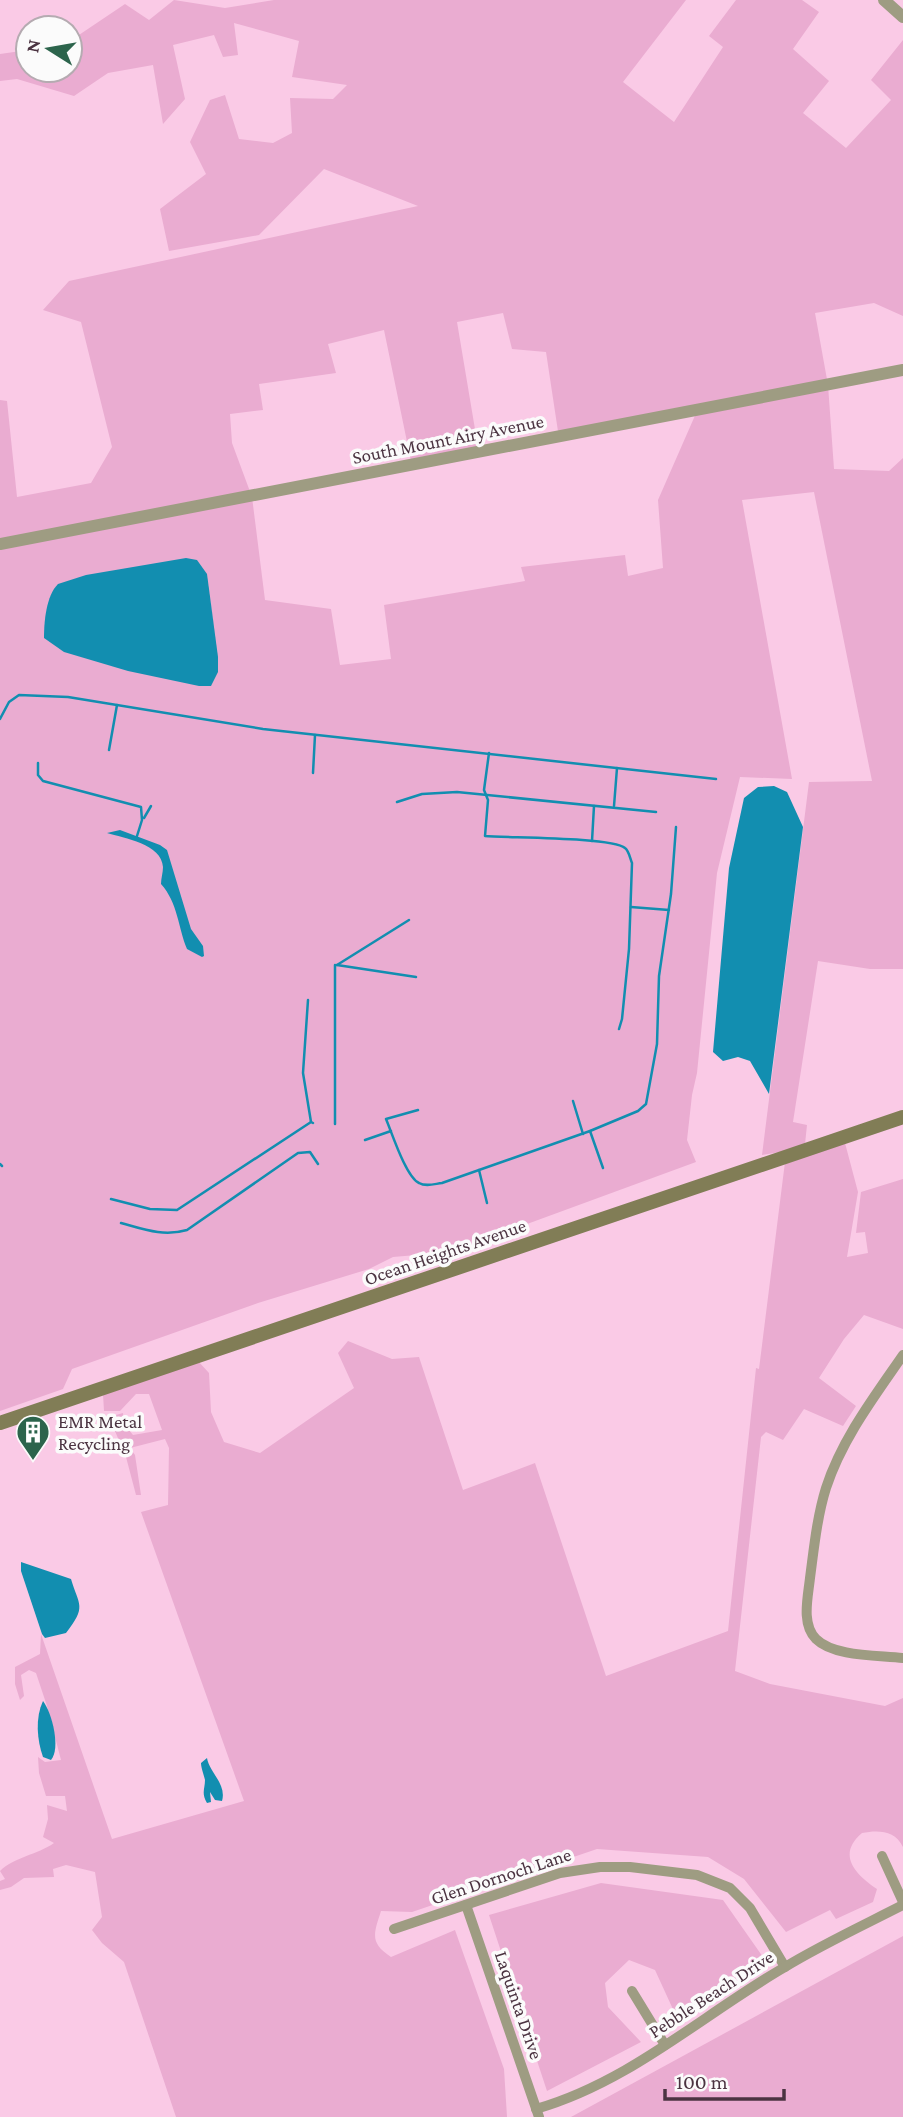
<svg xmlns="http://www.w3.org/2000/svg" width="903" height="2117" viewBox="0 0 903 2117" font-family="'Crimson Pro',serif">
<rect width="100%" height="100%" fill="#facae6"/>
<g fill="#eaacd1" fill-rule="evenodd">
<path d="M174,0L225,8L274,0H686L623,82L674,122L723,47L709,36L736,0H802L819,12L793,49L829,81L803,113L846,148L891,100L871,80L903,40V316L874,303L815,313L828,385L834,469L889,471L903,458V969H870L818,961L793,1122L807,1125L805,1144L780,1152L762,1155L809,782L872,781L814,492L742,500L792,779L740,777L717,873L697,1073L692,1095L687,1140L696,1162L451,1252L393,1257L369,1269L258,1303L72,1369L63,1389L0,1411V400L7,401L17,497L91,483L112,447L81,322L43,310L69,281L418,206L324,169L259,235L169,251L160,209L206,174L190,142L210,100L225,95L239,139L273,143L292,133L290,98L333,99L347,85L292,77L299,41L234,23L238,55L223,57L214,35L173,45L185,99L163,124L153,65L108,73L74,96L17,79L0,81V54L28,50V70H70V41L125,4L149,20ZM503,313L512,349L546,352L559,438L697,411L658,500L663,568L628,576L625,555L521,567L525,581L384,605L391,659L340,665L331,609L265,600L252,497L232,443L230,414L263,410L259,384L336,373L328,344L384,330L412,466L479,453L457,322Z"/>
<path d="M845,1143L858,1192L847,1257L868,1253L865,1232L856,1233L861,1192L903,1179V1329L864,1315L844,1339L819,1378L856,1406L843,1426L804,1409L783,1440L766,1432L761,1437L735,1671L770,1684L885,1706L903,1698V1847C895,1830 878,1830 862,1833C836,1855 856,1875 877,1889L873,1902L836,1919L830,1910L786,1932L744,1879L708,1857L597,1849L412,1912L381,1911C374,1933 369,1943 391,1957L455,1930L504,2069L507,2117H176L124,1962L102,1943L92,1930L102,1917L95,1872L66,1865L53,1869L54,1877L24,1878L11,1887L0,1890V1881L5,1879L0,1871C14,1857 37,1855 54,1843L43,1837L48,1819L47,1805L67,1811L65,1796H46L39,1773L38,1757L45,1762L61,1760L47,1706L36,1673L29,1670L21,1675L24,1696L20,1700L15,1684V1667L40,1654L41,1634L112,1839L244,1801L141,1512L168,1505L169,1448L165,1439L130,1448L135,1455L141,1495H136L126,1457L109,1417L123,1413L124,1424L133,1435L162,1430L149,1394H136L120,1411H104L103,1394L198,1361L209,1373L211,1412L224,1442L260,1453L354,1388L338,1353L348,1341L392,1359L419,1357L463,1490L535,1463L606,1676L728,1631L756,1368L759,1369L785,1162Z"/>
<path d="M601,1883L723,1900L765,1960L677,2018L655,1970L629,1960L605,1983L608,2007L641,2042L547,2091L489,1915Z"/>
<path d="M903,1936V2117H571Z"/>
</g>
<g fill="#128eb0">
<path d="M186,558L197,560L207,574L218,657V672L211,686H199L128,671L64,652L44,638C44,622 46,596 58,584L86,575Z"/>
<path d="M774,786L787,792L803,827L769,1094L750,1061L738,1057L723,1061L713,1052L729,868L744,798L758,787Z"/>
<path d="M120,830L160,845L167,850L191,929L203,946L204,956L202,957L187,949C178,927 178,903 161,884C161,878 163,873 163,867C162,844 124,838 107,833Z"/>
<path d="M21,1562L71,1579C79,1606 87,1606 66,1633L45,1638L42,1634L21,1571Z"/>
<path d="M43,1701C52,1713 61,1748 51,1760L43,1757C37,1740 35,1718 43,1701Z"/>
<path d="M207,1758C209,1772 227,1784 222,1801L215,1800L210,1792L211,1802L207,1803C201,1793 205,1789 205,1780C204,1775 201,1768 201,1763Z"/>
</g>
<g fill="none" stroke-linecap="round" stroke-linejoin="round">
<g stroke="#128eb0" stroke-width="2.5">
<path d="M0,719L9,702L19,695L68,697L263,729L716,779"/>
<path d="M109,750L117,705"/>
<path d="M489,753L484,790L488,800L485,836C508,838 612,837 625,848C629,851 630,858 632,863L629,949L622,1019L619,1029"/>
<path d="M38,763V775L43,781L141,807L142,820L137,836"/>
<path d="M313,773L315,735"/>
<path d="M397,802L422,794L457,792L656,812"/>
<path d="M614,806L617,768"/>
<path d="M144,818L151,806"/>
<path d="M592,841L594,806"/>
<path d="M631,907L669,910"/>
<path d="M335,965V1124"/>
<path d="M337,965L409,920"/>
<path d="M337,965L416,977"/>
<path d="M308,1000L303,1073L311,1122L313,1123"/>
<path d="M573,1101L583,1134"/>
<path d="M418,1110L386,1119C392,1133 406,1177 419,1183C426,1187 434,1184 442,1183L590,1131L638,1111L646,1104L657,1044L659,976L671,894L676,827"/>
<path d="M590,1131L603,1168"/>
<path d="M365,1140L391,1131"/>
<path d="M0,1164L2,1166"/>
<path d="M479,1170L487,1203"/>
<path d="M111,1199L150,1209L177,1210L311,1122"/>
<path d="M121,1223C143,1229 163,1237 187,1230L298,1153L310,1152L318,1164"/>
</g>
<g stroke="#9e9c82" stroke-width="10">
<path d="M903,1355C874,1397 842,1439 826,1488C817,1517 814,1548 810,1578C808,1597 801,1624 816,1639C834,1657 879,1655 903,1658"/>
<path d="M882,1856L903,1902"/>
<path d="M466,1905L539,2117"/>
<path d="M394,1929L560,1873L600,1867H630L697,1875L730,1888L750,1908L785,1967"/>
<path d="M632,1991L665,2045"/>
<path d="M536,2109C630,2082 702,2015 785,1967C823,1944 864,1925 903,1905"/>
</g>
<g stroke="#9e9c82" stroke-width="12">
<path d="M884,0L903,17"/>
<path d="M0,544L903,370"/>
</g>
<path stroke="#817d56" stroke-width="14" d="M0,1423L903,1117"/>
</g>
<defs>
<symbol id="building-pin" viewBox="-11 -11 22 30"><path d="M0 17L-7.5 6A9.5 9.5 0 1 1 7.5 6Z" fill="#2c644c" stroke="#fbfbfb"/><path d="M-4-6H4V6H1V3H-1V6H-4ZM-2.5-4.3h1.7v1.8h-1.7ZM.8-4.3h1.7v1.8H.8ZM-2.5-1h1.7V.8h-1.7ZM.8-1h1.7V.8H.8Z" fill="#fff"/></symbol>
</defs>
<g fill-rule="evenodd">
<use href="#building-pin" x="14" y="1413" width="38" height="52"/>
</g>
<g text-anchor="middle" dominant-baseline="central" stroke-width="7" stroke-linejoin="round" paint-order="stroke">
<g font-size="19" fill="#4b3341" stroke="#fbfbfb">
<text transform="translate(448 439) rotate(-11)">South Mount Airy Avenue</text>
<text transform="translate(445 1252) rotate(-19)">Ocean Heights Avenue</text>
<text transform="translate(501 1876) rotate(-18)">Glen Dornoch Lane</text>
<text transform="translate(711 1994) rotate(-33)">Pebble Beach Drive</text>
<text transform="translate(519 2005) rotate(71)">Laquinta Drive</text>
</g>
<g font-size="19" fill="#4b3341" stroke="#fbfbfb" text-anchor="start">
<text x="58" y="1421">EMR Metal<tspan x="58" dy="22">Recycling</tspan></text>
</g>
</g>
<g transform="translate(49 49) rotate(281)"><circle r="33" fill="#fbfbfb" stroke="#b5abb1" stroke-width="2"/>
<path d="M0-5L12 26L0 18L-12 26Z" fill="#2c644c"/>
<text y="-10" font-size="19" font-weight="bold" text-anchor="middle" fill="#4b3341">N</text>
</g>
<path d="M665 2089v10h119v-10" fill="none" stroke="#4b3341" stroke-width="3.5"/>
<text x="676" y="2089" font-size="21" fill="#4b3341" stroke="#fbfbfb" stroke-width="5" paint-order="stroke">100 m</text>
</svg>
